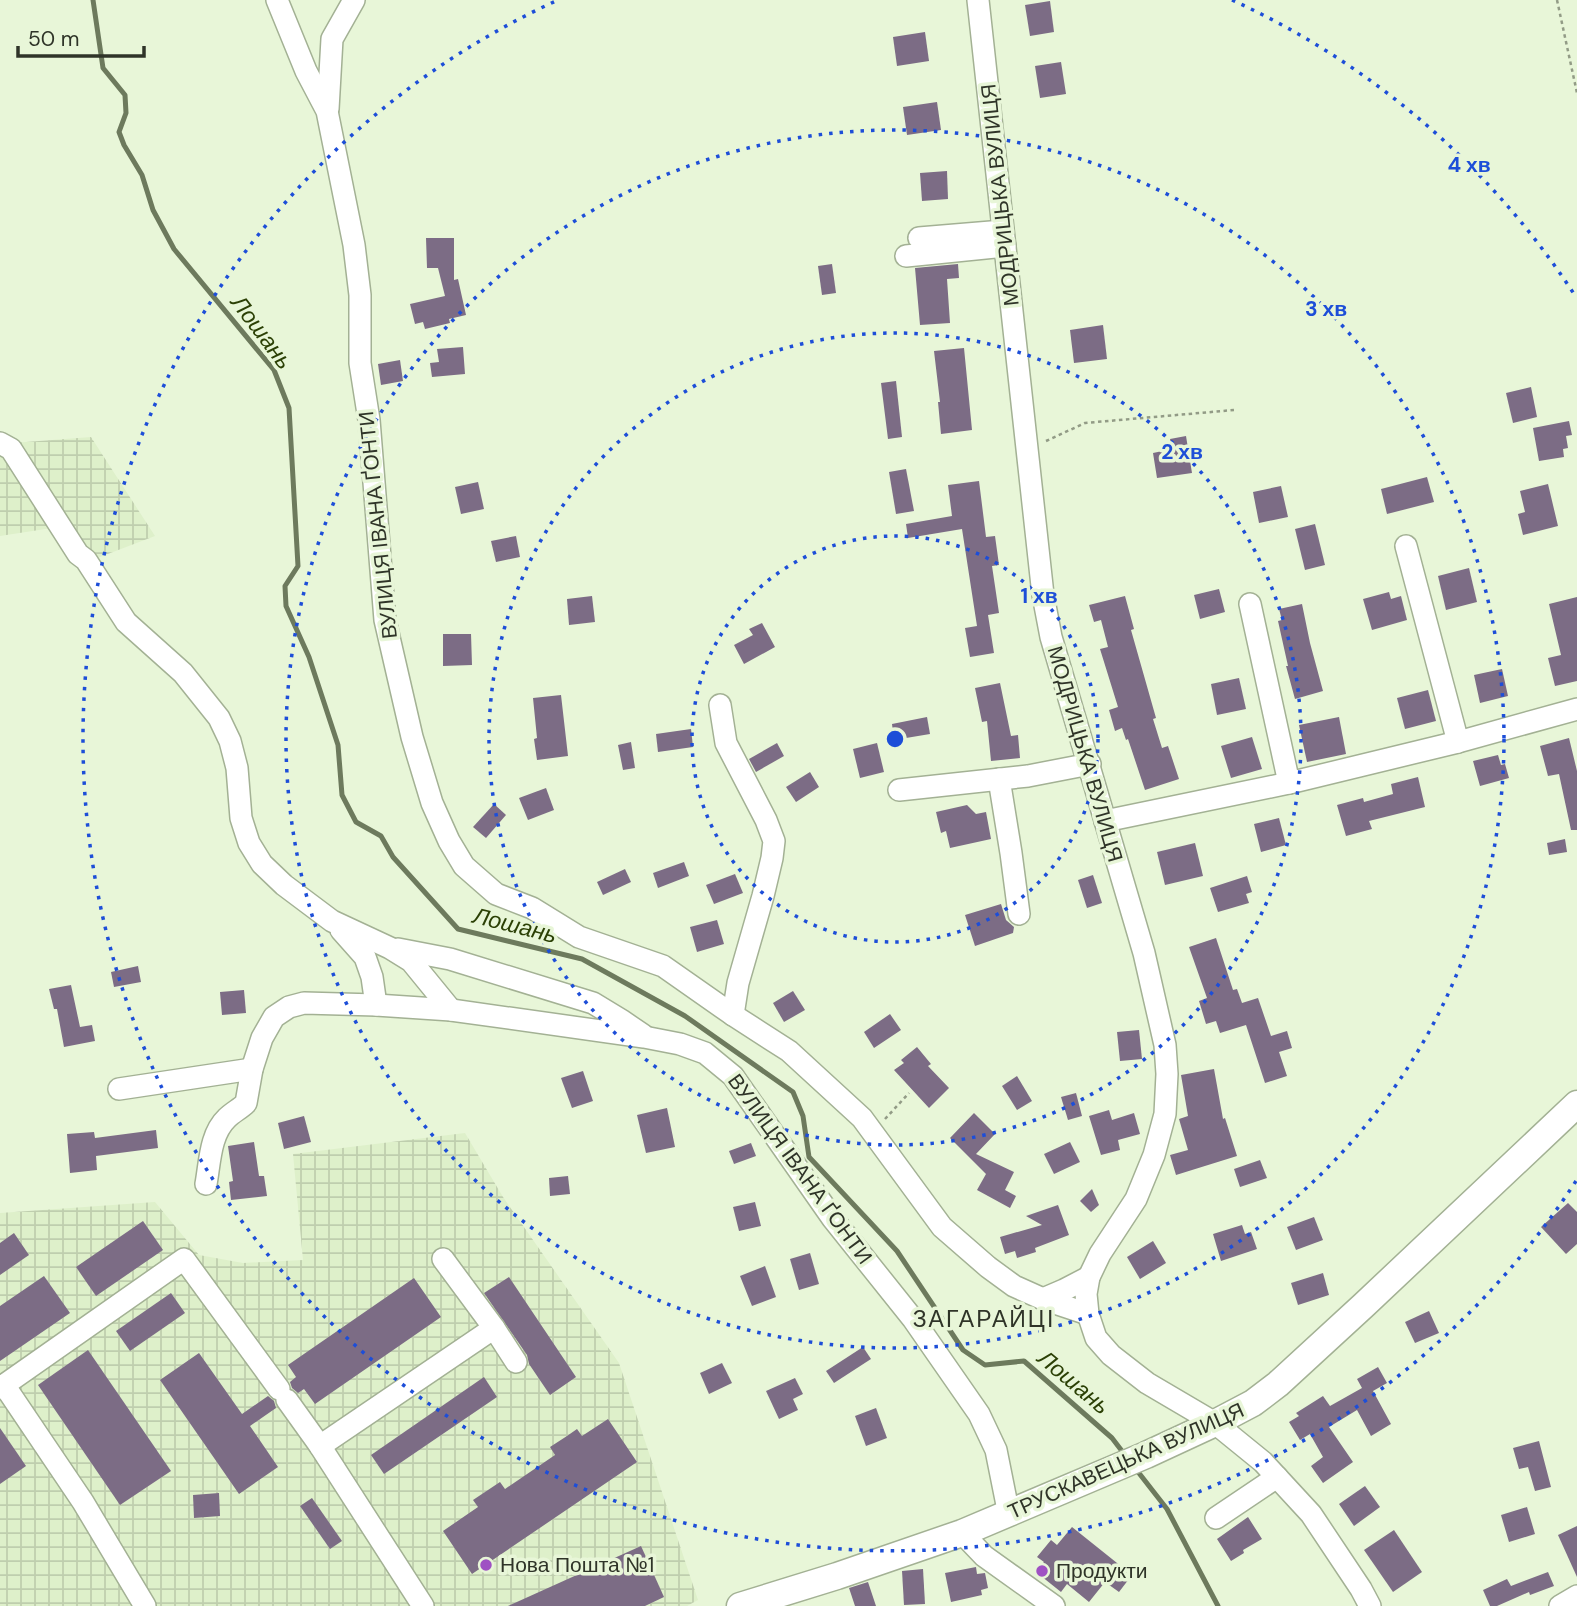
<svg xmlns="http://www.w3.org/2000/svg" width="1577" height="1606" viewBox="0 0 1577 1606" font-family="'DM Sans',sans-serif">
<defs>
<pattern id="industrial-grid" width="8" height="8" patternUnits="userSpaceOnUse" patternTransform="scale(1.75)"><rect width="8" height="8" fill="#def0ca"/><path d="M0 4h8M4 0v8" fill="none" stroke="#bfceae"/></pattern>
</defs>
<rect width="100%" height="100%" fill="#e8f6d8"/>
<g fill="url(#industrial-grid)">
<path d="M91,437L155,536L79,565L52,528L0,536V444Z"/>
<path d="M465,1133L503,1197L619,1363L698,1600L687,1606H0V1213L155,1202L199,1255L243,1263L303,1260L293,1154Z"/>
</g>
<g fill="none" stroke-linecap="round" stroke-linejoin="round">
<g stroke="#6d7a5d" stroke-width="5">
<path d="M93,0L103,68L125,95L126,113L119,132L124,145L142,175L153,210L174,249L274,370L289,408L298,566L285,586L286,606L309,657L338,745L342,795L356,822L381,836L393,857L458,929L582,959L685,1016L793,1092L803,1116L809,1157L897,1251L963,1350L985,1365L1024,1361L1112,1438L1125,1455"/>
<path d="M1135,1468L1167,1509L1218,1606"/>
</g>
</g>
<g fill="#7c6c85">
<path d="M1050,1L1054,32L1030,36L1025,5Z"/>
<path d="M925,32L929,61L897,66L893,37Z"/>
<path d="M1061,62L1066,94L1040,98L1035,66Z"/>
<path d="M937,102L941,130L907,135L903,107Z"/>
<path d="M947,171L948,199L922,201L920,173Z"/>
<path d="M426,238H454V280L458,279L466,315L449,319L450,323L425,329L423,322L415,324L410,304L445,296L438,268H427Z"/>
<path d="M832,264L836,293L822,295L818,266Z"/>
<path d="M958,264L959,278L947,279L950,323L920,325L915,268Z"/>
<path d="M1103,325L1107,359L1074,363L1070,330Z"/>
<path d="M463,347L465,374L432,377L430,363L439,362L437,349Z"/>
<path d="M964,348L972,430L941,434L938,402H940L934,351Z"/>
<path d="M400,360L403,381L381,385L378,364Z"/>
<path d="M896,381L902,437L888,439L881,383Z"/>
<path d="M1531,387L1537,417L1513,423L1506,393Z"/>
<path d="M1569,421L1572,435L1566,436L1568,448L1563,449L1564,457L1539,461L1533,428Z"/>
<path d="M1186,436L1192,473L1157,478L1153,453L1172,449L1170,439Z"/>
<path d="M906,469L914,511L896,514L889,472Z"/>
<path d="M1427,477L1434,502L1387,514L1381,489Z"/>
<path d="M979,481L986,537L995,536L999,565L992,566L999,613L988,615L994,653L970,657L965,628L977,626L962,529L908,538L906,524L952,516L948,485Z"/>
<path d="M478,482L484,509L461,514L455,487Z"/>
<path d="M1548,484L1558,526L1523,535L1518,514L1525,512L1520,491Z"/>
<path d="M1281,486L1288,517L1259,523L1253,492Z"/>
<path d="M1315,524L1325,565L1305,570L1295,529Z"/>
<path d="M516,536L520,557L496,562L491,541Z"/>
<path d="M1469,568L1477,602L1446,610L1438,576Z"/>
<path d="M1219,589L1225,612L1200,619L1194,595Z"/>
<path d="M1389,592L1391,599L1401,596L1407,620L1372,630L1363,599Z"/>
<path d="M592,596L595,622L569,625L567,599Z"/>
<path d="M1125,596L1134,629L1131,630L1156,718L1153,719L1162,748L1168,746L1179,779L1145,790L1128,739L1126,740L1122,728L1115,731L1109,710L1118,707L1100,649L1108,647L1101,620L1094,622L1089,605Z"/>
<path d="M1577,597V681L1555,686L1548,658L1561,655L1549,604Z"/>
<path d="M1302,604L1310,643L1323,691L1295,699L1286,666H1288L1278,621L1282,620L1279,609Z"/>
<path d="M762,623L775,647L744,664L734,645L753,635L749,629Z"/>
<path d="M443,634H471L472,665L443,666Z"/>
<path d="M1502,669L1508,696L1480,703L1474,675Z"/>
<path d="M1239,678L1246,709L1217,715L1211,684Z"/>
<path d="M1000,683L1011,736L1018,735L1020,758L991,761L987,721L982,722L975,688Z"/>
<path d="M1428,690L1436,721L1405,729L1397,698Z"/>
<path d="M561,695L568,756L537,760L534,739L537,738L533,698Z"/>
<path d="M927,717L930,734L894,740L892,724Z"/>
<path d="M1339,717L1346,754L1307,762L1299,725Z"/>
<path d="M691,729L693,747L658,752L656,734Z"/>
<path d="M1252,737L1262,769L1231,778L1221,746Z"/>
<path d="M1569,738L1577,771V830H1571L1559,774L1548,776L1540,746Z"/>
<path d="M631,742L635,768L623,770L618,745Z"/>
<path d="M777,743L784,756L756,772L749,759Z"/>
<path d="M877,743L884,772L860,778L853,749Z"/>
<path d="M1498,755L1501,765L1505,764L1509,778L1480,786L1473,761Z"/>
<path d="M810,772L819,787L796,802L786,787Z"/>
<path d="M1418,777L1425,807L1369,821L1372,829L1346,836L1337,805L1363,798L1364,802L1393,794L1391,784Z"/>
<path d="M546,788L554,810L528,820L519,798Z"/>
<path d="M494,804L506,815L486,838L473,827Z"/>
<path d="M967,805L976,814L986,812L991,839L950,848L946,831L941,833L936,812Z"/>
<path d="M1279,818L1286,845L1261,852L1254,824Z"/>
<path d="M1565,839L1567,852L1549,855L1547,843Z"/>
<path d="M1195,843L1203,876L1165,885L1157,852Z"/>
<path d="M684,862L689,876L658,888L653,873Z"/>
<path d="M625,869L631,882L603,895L597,882Z"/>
<path d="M735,874L743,893L714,904L706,885Z"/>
<path d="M1093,875L1102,903L1087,908L1078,880Z"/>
<path d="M1247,876L1252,892L1246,894L1249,903L1218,912L1210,888Z"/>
<path d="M1001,904L1006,920L1014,927L1013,933L975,946L965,915Z"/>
<path d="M717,920L724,944L697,952L690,927Z"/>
<path d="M1216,938L1233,990L1237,989L1242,1003L1258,998L1271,1036L1287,1031L1292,1048L1279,1052L1287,1076L1265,1083L1246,1025L1220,1033L1216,1021L1206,1024L1199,1001L1207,998L1189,947Z"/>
<path d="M138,966L141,982L114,987L111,972Z"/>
<path d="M71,985L80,1027L92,1025L95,1041L64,1047L57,1009H54L49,989Z"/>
<path d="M244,990L246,1013L222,1015L220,992Z"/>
<path d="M793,991L805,1010L784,1022L773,1003Z"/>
<path d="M890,1014L901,1030L874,1048L864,1032Z"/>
<path d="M1139,1030L1142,1059L1120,1061L1117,1032Z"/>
<path d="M917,1047L931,1064L928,1066L949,1088L929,1108L894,1070L904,1063L901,1060Z"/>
<path d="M1214,1069L1223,1119L1225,1118L1237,1156L1176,1175L1170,1155L1188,1150L1179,1119L1188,1116L1181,1075Z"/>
<path d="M583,1071L593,1101L572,1108L561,1078Z"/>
<path d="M1017,1076L1032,1101L1017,1110L1002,1086Z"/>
<path d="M1076,1093L1082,1116L1068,1120L1061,1097Z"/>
<path d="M667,1108L675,1147L646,1153L637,1115Z"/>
<path d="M1109,1110L1112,1120L1134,1113L1140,1134L1118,1140L1120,1150L1101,1155L1089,1116Z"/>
<path d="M974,1113L995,1134L976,1154L1014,1172L1005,1190L1016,1196L1010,1208L977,1190L986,1174L950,1138Z"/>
<path d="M304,1116L311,1142L284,1149L278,1123Z"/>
<path d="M156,1130L158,1148L96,1156L97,1170L70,1173L67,1134L94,1132L95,1138Z"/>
<path d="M254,1142L259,1176H264L267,1196L231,1200L229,1182L233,1181L228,1146Z"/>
<path d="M1070,1142L1080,1162L1054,1174L1044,1154Z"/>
<path d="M751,1143L756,1156L734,1164L729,1151Z"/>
<path d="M1260,1160L1267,1178L1240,1187L1234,1169Z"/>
<path d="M568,1176L570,1194L550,1196L549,1178Z"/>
<path d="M1092,1189L1099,1205L1091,1212L1080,1201Z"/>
<path d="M755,1202L761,1226L739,1231L733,1207Z"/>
<path d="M1568,1203L1577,1212V1244L1566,1254L1541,1227Z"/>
<path d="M1058,1205L1069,1235L1035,1248L1036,1252L1017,1258L1015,1251L1005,1254L1000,1237L1042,1225L1026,1216Z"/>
<path d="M1314,1217L1323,1240L1296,1250L1287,1227Z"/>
<path d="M143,1221L163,1250L96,1296L76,1267Z"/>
<path d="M1242,1225L1245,1234L1251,1232L1257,1249L1221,1261L1213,1234Z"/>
<path d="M14,1233L29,1255L0,1275V1243Z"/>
<path d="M1153,1241L1166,1263L1140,1279L1127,1257Z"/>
<path d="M810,1253L819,1284L799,1290L790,1259Z"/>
<path d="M765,1266L776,1297L752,1306L740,1276Z"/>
<path d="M1323,1273L1329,1295L1298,1305L1291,1283Z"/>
<path d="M44,1276L70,1313L0,1361V1306Z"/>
<path d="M509,1277L576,1377L550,1395L529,1364L527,1355L484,1293Z"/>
<path d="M414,1278L441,1317L315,1404L304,1389L298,1393L292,1388L290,1382L296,1377L288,1365Z"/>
<path d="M171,1293L185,1313L130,1351L116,1331Z"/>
<path d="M1429,1311L1439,1333L1415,1343L1405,1322Z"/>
<path d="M863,1347L871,1359L834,1383L826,1371Z"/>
<path d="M88,1350L171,1471L120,1505L38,1385Z"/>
<path d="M199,1353L242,1414L268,1396L274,1401L276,1408L250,1426L278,1467L239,1494L160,1380Z"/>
<path d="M722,1363L732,1383L709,1394L700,1373Z"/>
<path d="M1378,1367L1387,1383L1373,1391L1391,1424L1371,1436L1357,1410L1329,1427L1353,1462L1323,1483L1311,1466L1323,1457L1310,1434L1300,1440L1289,1422L1299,1416L1296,1413L1323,1396L1330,1406L1362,1388L1357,1379Z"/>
<path d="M484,1377L497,1397L384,1474L371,1455Z"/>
<path d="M795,1378L803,1394L793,1399L798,1410L779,1419L766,1391Z"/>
<path d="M876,1408L887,1438L866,1446L855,1416Z"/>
<path d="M608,1419L637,1462L472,1574L443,1531L478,1507L473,1500L500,1482L505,1489L555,1455L550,1447L567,1436L577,1429L582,1436Z"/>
<path d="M0,1428L26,1466L0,1484Z"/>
<path d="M1539,1441L1551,1487L1535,1491L1528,1467L1519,1469L1513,1448Z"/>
<path d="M1365,1486L1380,1507L1354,1526L1339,1504Z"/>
<path d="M219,1493L220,1516L194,1518L193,1495Z"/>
<path d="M312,1498L342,1541L330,1549L300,1506Z"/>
<path d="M1527,1507L1535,1534L1509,1542L1501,1515Z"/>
<path d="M1248,1517L1262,1539L1243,1550L1244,1553L1231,1561L1217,1539Z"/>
<path d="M1577,1526V1577L1558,1535Z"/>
<path d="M1072,1527L1132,1575L1119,1592L1105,1582L1089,1602L1067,1584L1061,1592L1036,1572L1044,1562L1037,1557L1051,1540L1057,1545Z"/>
<path d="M1394,1530L1422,1572L1393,1592L1364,1550Z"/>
<path d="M641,1546L664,1597L645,1606H508Z"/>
<path d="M976,1567L977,1574L985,1573L988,1588L981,1590L982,1595L951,1602L945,1573Z"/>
<path d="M923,1569L925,1604L904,1605L902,1571Z"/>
<path d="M1548,1572L1554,1586L1530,1595L1529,1592L1497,1606H1490L1483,1590L1507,1579L1511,1586Z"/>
<path d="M868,1582L876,1606H855L849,1588Z"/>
</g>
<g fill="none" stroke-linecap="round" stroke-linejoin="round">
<defs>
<g id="minor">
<path d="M277,0L306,71L327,111L354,245L360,295V363L369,420L385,620L412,737L432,803L449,841L464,866L496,894L532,908L579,937L663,966L733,1015L789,1051L862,1118L942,1227L988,1267L1014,1286L1043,1299L1088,1314"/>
<path d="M978,0L1043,595L1051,637L1144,953L1165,1045L1167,1074L1165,1114L1154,1155L1136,1199L1100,1254L1089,1277L1086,1294L1088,1314L1096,1338L1111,1355L1147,1383L1215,1423L1263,1462L1311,1514L1361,1589L1370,1606"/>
<path d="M328,109L332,39L354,0"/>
<path d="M919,238L1003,231"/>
<path d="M906,256L1005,246"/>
<path d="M0,443L11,449L78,554L86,560L126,622L183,673L219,718L230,741L237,768L241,818L249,843L262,864L284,885L332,921L390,948L411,961L451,1010"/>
<path d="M1406,546L1458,742"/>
<path d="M1250,604L1289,783"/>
<path d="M720,705L726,743L766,820L774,841L772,858L763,896L738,983L733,1015"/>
<path d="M999,779L1011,853L1019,914"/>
<path d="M899,790L1028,776L1090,764"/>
<path d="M1105,821L1289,783L1458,742L1577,709"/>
<path d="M341,930L365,957L372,977L376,1005"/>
<path d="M398,949L450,959L593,1003L621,1020L643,1035"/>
<path d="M119,1089L252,1069"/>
<path d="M206,1184C210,1162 210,1134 227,1118C233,1112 240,1109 246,1103L252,1069L262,1038L274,1017L289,1007L304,1003L376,1005L451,1010L644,1037L680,1044L705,1053L733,1076L833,1219L913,1319L979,1414L996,1450L1009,1515"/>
<path d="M443,1259L494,1328L516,1362"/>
<path d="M1043,1299L1064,1290L1089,1277"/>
<path d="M4,1385L83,1502L145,1606"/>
<path d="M0,1388L184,1259L279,1389"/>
<path d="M287,1400L320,1446L423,1606"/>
<path d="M320,1446L494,1328"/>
<path d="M1216,1518L1277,1477"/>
<path d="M962,1533L984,1556L1054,1606"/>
<path d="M1560,1606L1577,1596"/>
</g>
<path id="major" d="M740,1606L837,1576L962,1533L1146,1455L1215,1423L1253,1403L1278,1384L1364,1305L1577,1104"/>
</defs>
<use href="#minor" stroke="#a3b194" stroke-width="24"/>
<use href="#major" stroke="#a3b194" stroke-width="29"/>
<g stroke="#929b86" stroke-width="2.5" stroke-dasharray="3.5 3.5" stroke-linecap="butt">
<path d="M1557,0L1577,93"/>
<path d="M1046,441L1085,423L1234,410"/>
<path d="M885,1119L909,1093"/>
</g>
<use href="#minor" stroke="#fff" stroke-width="21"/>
<use href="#major" stroke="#fff" stroke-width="26"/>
</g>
<g fill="none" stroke="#1d4ed8" stroke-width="3.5" stroke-dasharray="3.5 7">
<circle cx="895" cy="739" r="203"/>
<circle cx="895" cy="739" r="406"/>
<circle cx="895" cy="739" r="609"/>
<path d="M1576 1181A812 812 0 1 1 558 0M1232 0A812 812 0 0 1 1576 297"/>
</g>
<g fill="#9f51c3" stroke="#e8f6d8" stroke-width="2.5">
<circle cx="486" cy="1565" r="7"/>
<circle cx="1042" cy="1571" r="7"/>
</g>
<g text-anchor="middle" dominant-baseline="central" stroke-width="7" stroke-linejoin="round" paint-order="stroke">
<g font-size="21" fill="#2f3428" stroke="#e8f6d8">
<text transform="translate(1000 195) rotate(-96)">МОДРИЦЬКА ВУЛИЦЯ</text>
<text transform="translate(378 525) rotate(-96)">ВУЛИЦЯ ІВАНА ҐОНТИ</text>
<text transform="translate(1085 754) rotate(74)">МОДРИЦЬКА ВУЛИЦЯ</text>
<text transform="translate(800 1169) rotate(54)">ВУЛИЦЯ ІВАНА ҐОНТИ</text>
<text transform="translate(1126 1461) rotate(-24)">ТРУСКАВЕЦЬКА ВУЛИЦЯ</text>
</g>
<g font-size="21" fill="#2f3428" stroke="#e8f6d8" text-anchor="start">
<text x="500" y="1565">Нова Пошта №1</text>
<text x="1056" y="1571">Продукти</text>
</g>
<g font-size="23" font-style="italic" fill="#2b4005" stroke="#e8f6d8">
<text transform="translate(262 332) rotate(53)">Лошань</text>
<text transform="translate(515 925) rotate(14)">Лошань</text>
<text transform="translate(1074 1382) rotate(40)">Лошань</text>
</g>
<g font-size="23" letter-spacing="2" fill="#2f3428" stroke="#e8f6d8">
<text x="984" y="1319">ЗАГАРАЙЦІ</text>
</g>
</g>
<circle cx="895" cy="739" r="10" fill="#1d4ed8" stroke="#e8f6d8" stroke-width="3.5"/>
<g font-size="21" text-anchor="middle" font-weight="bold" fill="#1d4ed8" stroke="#e8f6d8" stroke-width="7" stroke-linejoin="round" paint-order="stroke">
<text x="1469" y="172">4 хв</text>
<text x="1326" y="316">3 хв</text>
<text x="1182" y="459">2 хв</text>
<text x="1039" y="603">1 хв</text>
</g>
<path d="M18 46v10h126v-10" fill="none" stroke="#2f3428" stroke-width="3.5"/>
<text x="28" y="46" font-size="21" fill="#2f3428" stroke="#e8f6d8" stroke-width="5" paint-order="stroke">50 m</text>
</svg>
